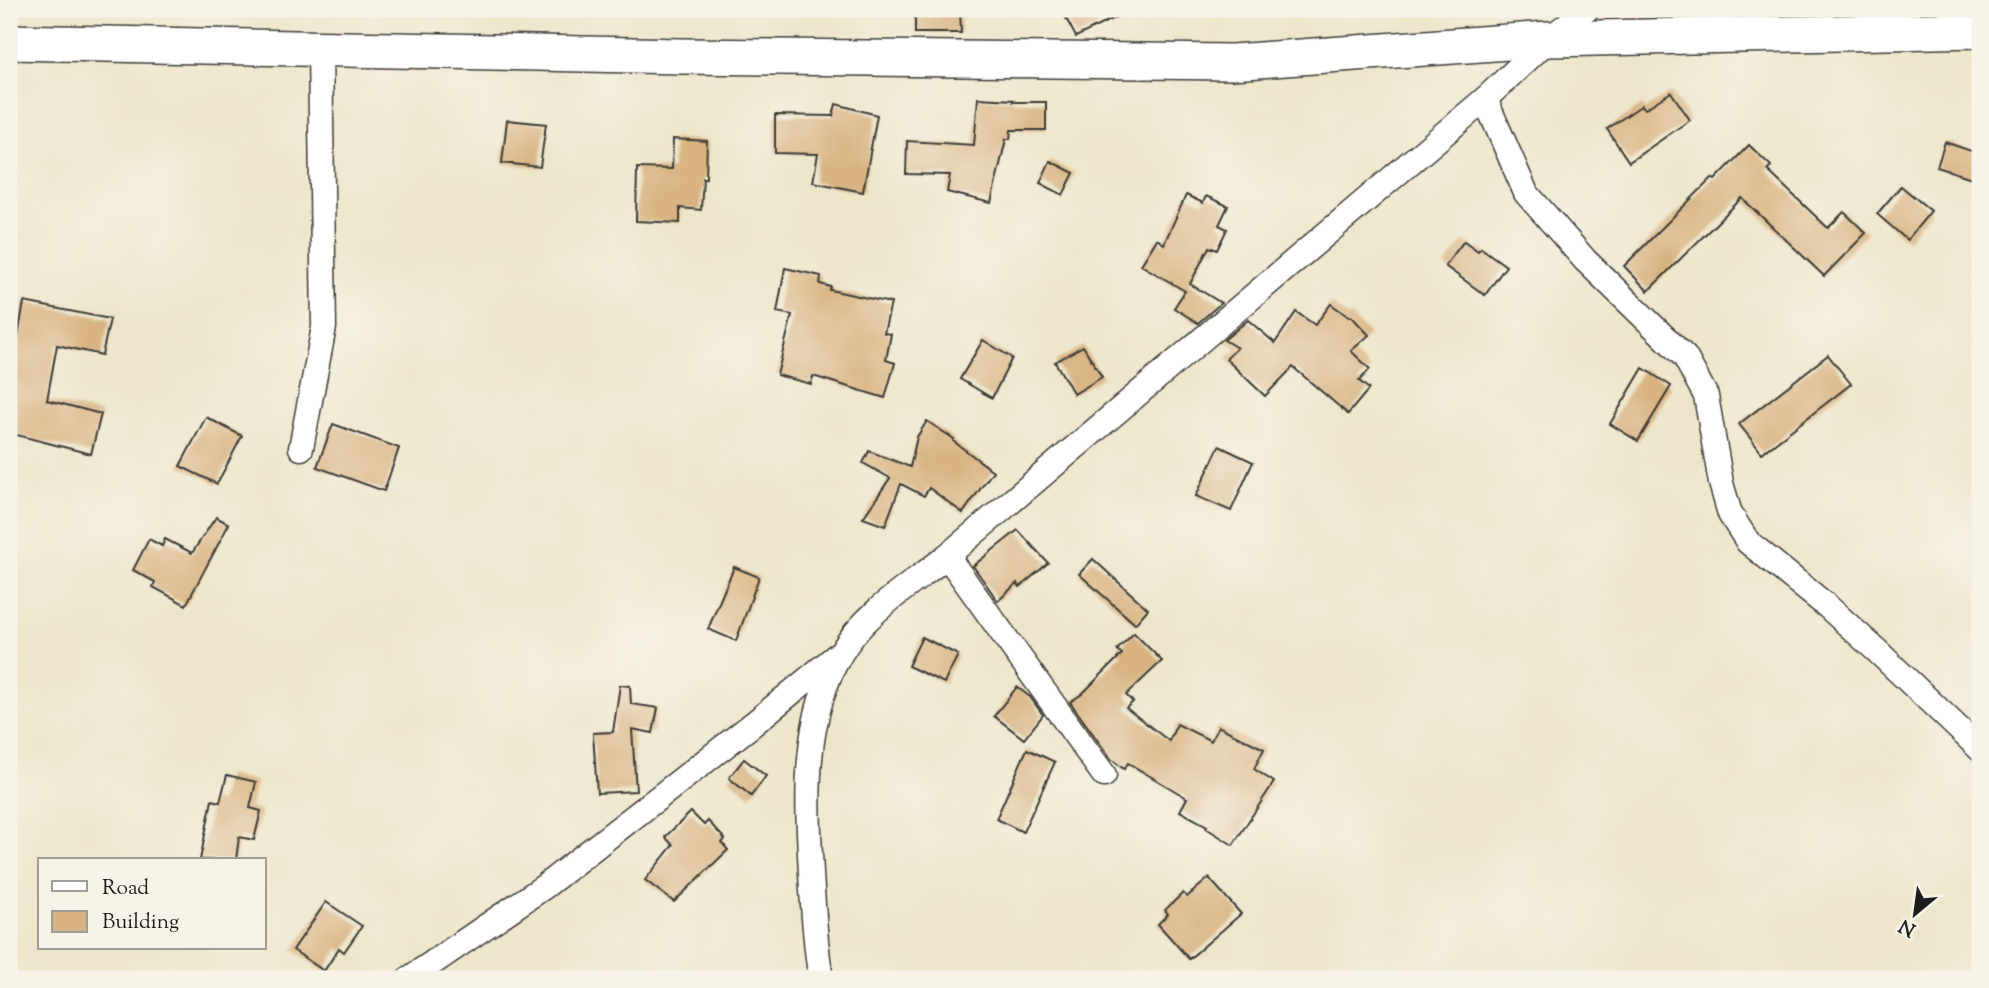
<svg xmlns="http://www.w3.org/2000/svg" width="1989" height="988" viewBox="0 0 1989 988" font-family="'Sorts Mill Goudy',serif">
<rect width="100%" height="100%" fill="#f7f3e8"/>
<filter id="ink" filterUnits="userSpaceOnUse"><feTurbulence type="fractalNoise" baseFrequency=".0143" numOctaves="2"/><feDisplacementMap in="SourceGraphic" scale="14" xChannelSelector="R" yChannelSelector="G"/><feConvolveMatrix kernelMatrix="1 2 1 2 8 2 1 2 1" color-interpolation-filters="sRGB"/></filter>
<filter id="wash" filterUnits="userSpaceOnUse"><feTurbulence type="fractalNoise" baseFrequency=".00686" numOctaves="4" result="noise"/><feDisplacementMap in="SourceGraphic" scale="28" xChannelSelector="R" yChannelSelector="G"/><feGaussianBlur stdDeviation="1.57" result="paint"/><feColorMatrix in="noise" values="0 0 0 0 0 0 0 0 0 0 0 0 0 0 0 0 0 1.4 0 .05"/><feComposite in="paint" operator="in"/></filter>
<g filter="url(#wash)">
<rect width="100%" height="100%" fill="#ede6ca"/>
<g id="blocks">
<g fill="#d9b482">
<path d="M915,9H960L961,33H915Z"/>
<path d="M1061,9H1132L1076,37Z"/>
<path d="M1671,92L1690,120L1629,162L1607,129L1642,105L1645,109Z"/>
<path d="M978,98L1014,100L1013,102H1046V130H1011L1010,139H1006L991,203L947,192L950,175L906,174L907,141L974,145Z"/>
<path d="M836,104L877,115L863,192L813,182L818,154L775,153V115L833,116Z"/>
<path d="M507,120L546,124L540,167L502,163Z"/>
<path d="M673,139L707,141L706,178H703L701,210L680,208V223L636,221L637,168L672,169Z"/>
<path d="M1945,142L1980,154L1972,178L1937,167Z"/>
<path d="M1749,145L1771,166L1767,170L1828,228L1844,212L1866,233L1824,276L1742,198L1648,291L1624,266L1712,178L1715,180Z"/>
<path d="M1050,161L1074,173L1063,195L1040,183Z"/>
<path d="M1901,186L1931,211L1907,240L1877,214Z"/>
<path d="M1186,195L1203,203L1206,196L1228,206L1219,225L1227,229L1217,250L1209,247L1190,284L1221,303L1198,323L1174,308L1185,291L1141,265L1157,239L1164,244Z"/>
<path d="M1464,241L1478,251L1481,248L1506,266L1485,295L1445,266Z"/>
<path d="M785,268L821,276L820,284L831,287L830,290L891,303L884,333L891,334L886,360L895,363L885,398L813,376L811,384L777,375L792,315L777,312Z"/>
<path d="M24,302L110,319L102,355L57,345L47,400L101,414L91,454L9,433V387Z"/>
<path d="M1331,304L1349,317L1351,316L1369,335L1351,351L1370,369L1359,381L1369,389L1348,414L1293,367L1265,396L1226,359L1237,348L1224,340L1248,320L1275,343L1296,312L1315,325Z"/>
<path d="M983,340L1012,358L992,398L960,379Z"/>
<path d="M1083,346L1102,377L1074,394L1055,362Z"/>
<path d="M1828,355L1851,384L1762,453L1739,424Z"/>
<path d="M1643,368L1671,386L1638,441L1610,424Z"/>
<path d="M206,417L242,436L217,484L180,466Z"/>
<path d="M927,421L954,439L953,441L993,471L963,513L929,488L924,496L901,484L885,526L863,518L890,478L863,463L869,451L910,467L917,437Z"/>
<path d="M333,424L399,448L384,491L317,467Z"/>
<path d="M1219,446L1253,462L1231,511L1196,496Z"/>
<path d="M216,517L229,524L186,605L153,587L155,582L133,570L149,539L162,546L165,539L192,553Z"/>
<path d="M1018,530L1048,563L1020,587L1017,583L998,601L973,566Z"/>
<path d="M1093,559L1148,609L1135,624L1079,574Z"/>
<path d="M734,567L759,577L736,641L708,629Z"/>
<path d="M1134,633L1162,661L1126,695L1133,702L1126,708L1169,741L1177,724L1211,741L1218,726L1264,749L1254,769L1274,782L1233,845L1206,828L1207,826L1180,811L1187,798L1128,763L1124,769L1111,759L1070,702L1082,694L1122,654L1117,650Z"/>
<path d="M922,637L958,655L944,683L908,666Z"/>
<path d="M620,685L630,686L631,704L658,708L653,733L632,729L636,791L597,793L593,733L613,732Z"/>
<path d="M1017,687L1030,697L1043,715L1024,739L994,716Z"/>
<path d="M1027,749L1055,762L1023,832L996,819Z"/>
<path d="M744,759L766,776L751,796L729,778Z"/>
<path d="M227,775L256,782L250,808L261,811L254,840L239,837L236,860H200L212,800L220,802Z"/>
<path d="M691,812L704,825L708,821L725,839L722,843L728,850L674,902L645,880L673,845L665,837Z"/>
<path d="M1209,878L1241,914L1189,959L1158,924L1168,914L1165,910L1183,893L1187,897Z"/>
<path d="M326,902L362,926L344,952L339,948L324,971L293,950Z"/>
</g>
</g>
</g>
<g filter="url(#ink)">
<use href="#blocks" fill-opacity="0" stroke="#3b3a36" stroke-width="2"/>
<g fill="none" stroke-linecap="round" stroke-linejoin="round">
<defs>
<g id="street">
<path d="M1485,99L1526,193L1585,260L1685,357L1706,396L1721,483L1730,514L1748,542L1827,606L1876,650L1980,749"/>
<path d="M301,448L324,327L320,49"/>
<path d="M947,556L1104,775"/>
<path d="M409,979L545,886L753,724L836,656"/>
<path d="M821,979C815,944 813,909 811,873C807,799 802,719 841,653C865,612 911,585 947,556L1485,99L1549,39L1587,9"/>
</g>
<path id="secondary" d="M9,42L682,56L1232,62L1549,39L1980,30"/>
</defs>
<use href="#street" stroke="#3b3a36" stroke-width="27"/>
<use href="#secondary" stroke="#3b3a36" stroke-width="38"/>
<use href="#street" stroke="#fff" stroke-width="24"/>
<use href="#secondary" stroke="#fff" stroke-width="35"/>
</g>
</g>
<rect width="1989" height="988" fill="none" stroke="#f7f3e8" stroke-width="35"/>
<rect x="38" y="858" width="228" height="91" fill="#f7f3e8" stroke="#9f9d96" stroke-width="2"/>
<rect x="52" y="881" width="35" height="10" fill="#ffffff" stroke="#9f9d96" stroke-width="2"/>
<text x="102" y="894" font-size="21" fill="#1c1c1c">Road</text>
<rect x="52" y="911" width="35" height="21" fill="#d9b482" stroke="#9f9d96" stroke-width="2"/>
<text x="102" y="928" font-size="21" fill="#1c1c1c">Building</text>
<g transform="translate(1915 914) rotate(209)" stroke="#f7f3e8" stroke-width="5" paint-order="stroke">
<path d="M0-5L12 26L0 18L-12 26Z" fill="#1c1c1c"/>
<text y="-10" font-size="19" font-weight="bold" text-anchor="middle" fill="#1c1c1c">N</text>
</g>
</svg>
